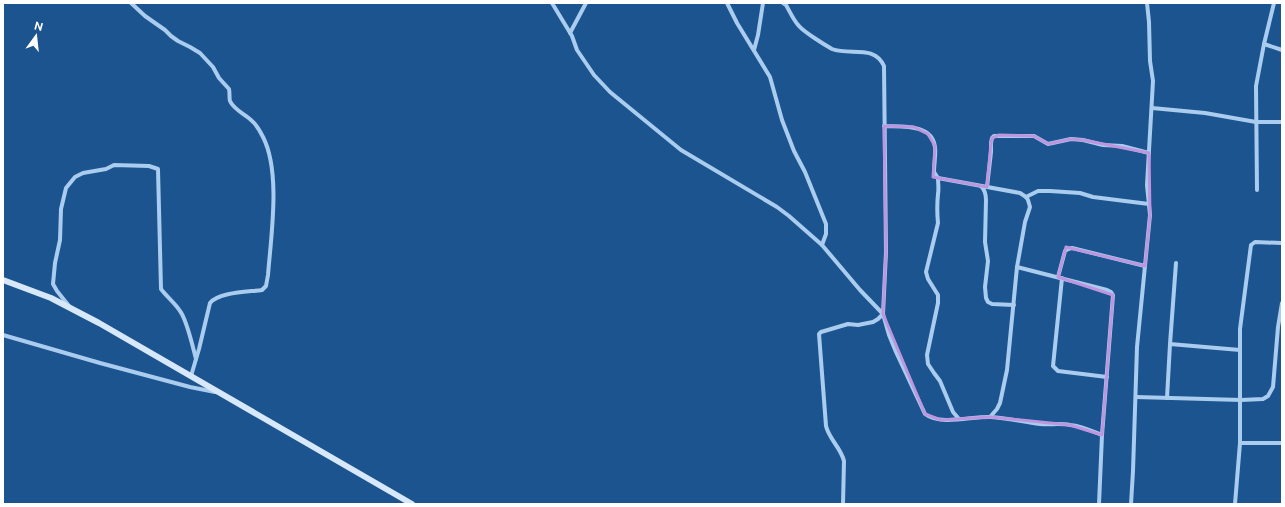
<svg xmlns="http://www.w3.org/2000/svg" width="1285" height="507" viewBox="0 0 1285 507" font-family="'Public Sans',sans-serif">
<rect width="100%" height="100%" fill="#1c5490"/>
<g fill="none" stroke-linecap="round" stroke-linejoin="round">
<g stroke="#ace" stroke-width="4">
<path d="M131,3L145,16L165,30L171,36L178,41L190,47L200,53L213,67L219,78L229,89C230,93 229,98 230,101C234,110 245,114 251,120C256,124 260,131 263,137C281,172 271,236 268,275L266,286L262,290C248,292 219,292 210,303L199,349L191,376"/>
<path d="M552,3L572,36L577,50L594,75L610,92L681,150L777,207L789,216L822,245L860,290L883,314L889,335L896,352L925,414C941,426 972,416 991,417C1008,418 1023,422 1040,424C1050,425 1060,423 1070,425C1081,426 1092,431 1102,435L1099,504"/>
<path d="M727,3L737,23L770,77L782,120L794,151L805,172L826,224V234L822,245"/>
<path d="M783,3L786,5C790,12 794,21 799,26C804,32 825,45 832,49C850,56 874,44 884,66L886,252L883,314L878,319L873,322L858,325L848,324L821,332L819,334L826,426C829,439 841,448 844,461L843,504"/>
<path d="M570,33L586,3"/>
<path d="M1264,44L1282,50"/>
<path d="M754,50L758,35L763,3"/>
<path d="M1152,108L1205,113L1256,122H1282"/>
<path d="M884,126C901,127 932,123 935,147C936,155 934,164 934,172L938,178L1020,193L1026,197L1028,200L1030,207L1025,222L1017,267L1007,370L1000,403L997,409L990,417"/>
<path d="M938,178C938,183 939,189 938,194C937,204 937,213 938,223L926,272L928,279L938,295V303L931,336L927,355L928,364L934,373L940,381L953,412L959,419"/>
<path d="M981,186C985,190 986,194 986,200L985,242L988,261L985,287L986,298L988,302L992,304L1014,305"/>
<path d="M987,187L991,152V143L992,138L994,136H1034L1048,144L1071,139L1083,140L1103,145L1122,146L1149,153"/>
<path d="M1257,190L1256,86L1264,44L1274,3"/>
<path d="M1026,197L1038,191H1050L1080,193L1093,197L1149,204"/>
<path d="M1017,267L1107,290L1111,292L1113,295L1102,435"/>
<path d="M1058,277L1065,251L1068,249L1072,248L1145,266"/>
<path d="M1062,278L1053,366L1058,371L1107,377"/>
<path d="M69,306L57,291L53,284L55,263L60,240L61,209L66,188L75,177L83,173L106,169L114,165L149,166L158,169L161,289C167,297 175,303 180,311C187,320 193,348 196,359"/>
<path d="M3,335L100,363L190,387L215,392"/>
<path d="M1170,344L1176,263"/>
<path d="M1136,397L1241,400L1263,399L1268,396L1273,387L1278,327L1282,303"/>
<path d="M1167,398L1170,344L1240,350"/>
<path d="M1240,443H1282"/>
<path d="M1131,504L1133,471L1137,347L1150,215L1147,185L1153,81L1150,61L1149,22L1147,3"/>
<path d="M1235,504L1240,443V329L1251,245L1255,242L1282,243"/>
</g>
<path stroke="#d7e8fa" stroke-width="6" d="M3,280L51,298L99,323L412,504"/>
</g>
<path fill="none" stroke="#bd96df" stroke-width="3" stroke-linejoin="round" d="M884,126L914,127L928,134L935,146L933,177L987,187L991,143L992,138L999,135L1034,136L1048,144L1071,139L1083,140L1149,153L1150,215L1145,266L1066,247L1058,277L1113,295L1102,435L1070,425L990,417L941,420L925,414L883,314L886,252Z"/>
<rect width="1285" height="507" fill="none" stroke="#ffffff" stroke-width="8"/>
<g transform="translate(36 36) rotate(15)" stroke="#1c5490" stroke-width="3" paint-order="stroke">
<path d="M0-3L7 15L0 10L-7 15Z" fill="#ffffff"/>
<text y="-6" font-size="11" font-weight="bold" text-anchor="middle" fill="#ffffff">N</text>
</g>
</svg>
